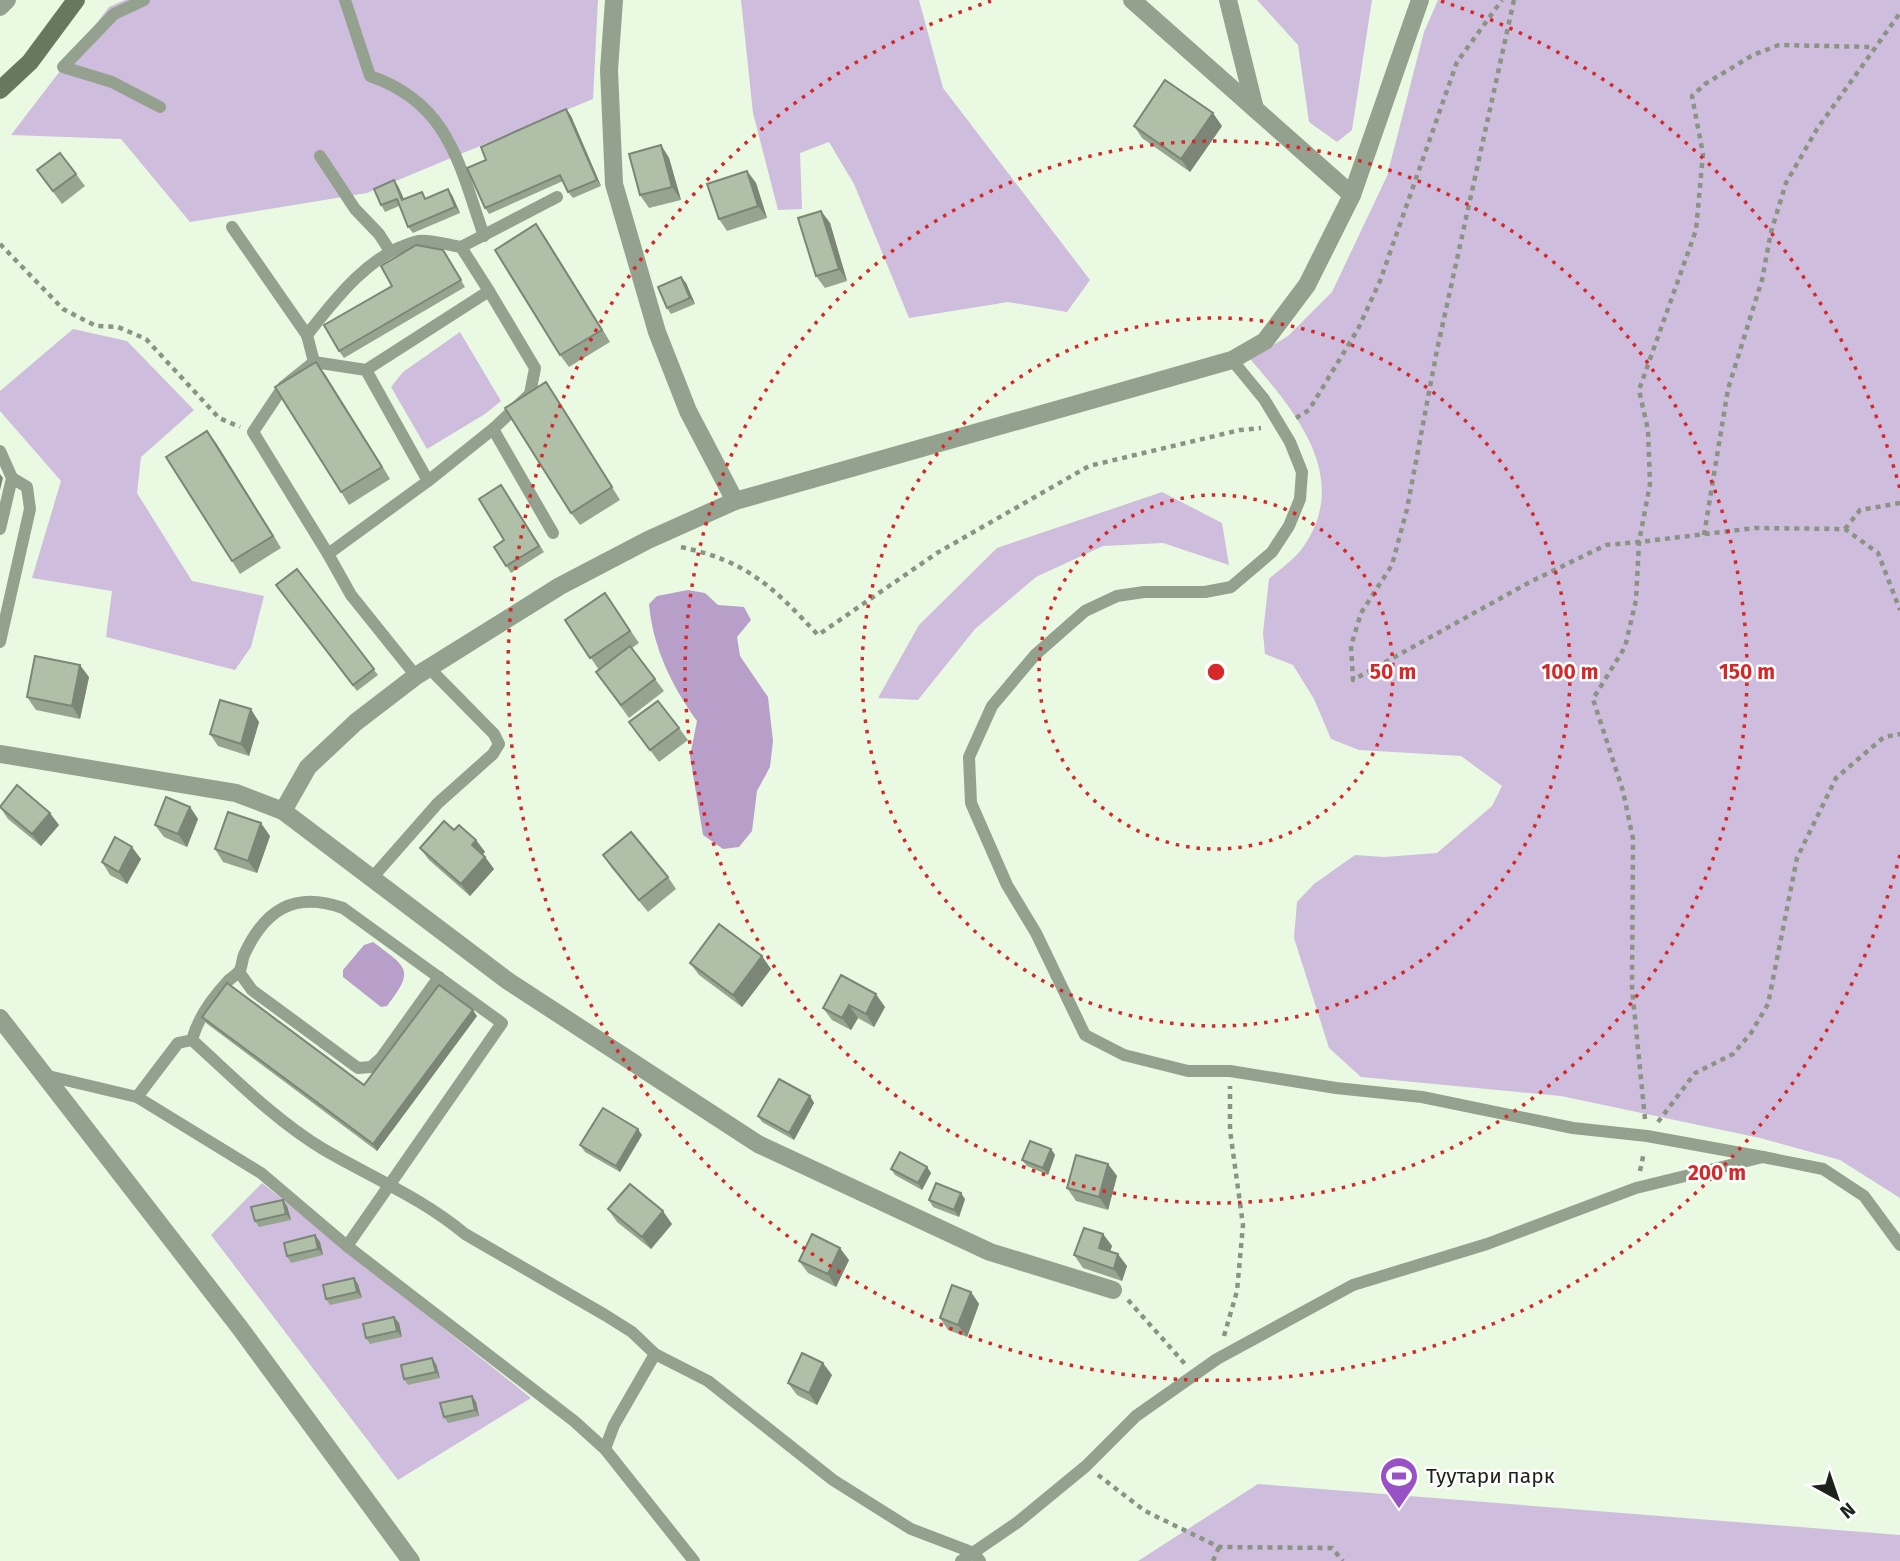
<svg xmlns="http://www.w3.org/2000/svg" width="1900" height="1561" viewBox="0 0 1900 1561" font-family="'Fira Sans',sans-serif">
<rect width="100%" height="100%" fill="#eafae2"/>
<g fill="#cfbddd">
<path d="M125,0H598L593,99L367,193L190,222L121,139L11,135L109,7Z"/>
<path d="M741,0H919L943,88L1090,280L1067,312L1008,302L909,318L854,184L829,142L800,153L802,209L778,210L753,113Z"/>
<path d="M1257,0H1372L1352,130L1337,142L1309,122L1298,45Z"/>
<path d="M1438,0H1900V1198L1840,1160L1760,1138L1561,1096L1361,1077L1329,1048L1294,938L1297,902L1314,884L1355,855L1384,857L1437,853L1492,806L1502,786L1461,756L1359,750L1331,739L1314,699L1293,665L1265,654L1263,633L1269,579C1279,570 1292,561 1301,550C1353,480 1297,413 1250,359L1288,336L1332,292L1387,176L1424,32Z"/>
<path d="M73,329L127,341L194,410L141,457L137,493L192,581L264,596L251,647L235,670L106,637L112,591L32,578L61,481L0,411V391Z"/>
<path d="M460,332L501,401L485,414L427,449L391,387L403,372Z"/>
<path d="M1162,492L1222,523L1229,565L1163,543L1103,546L1036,577L975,629L918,700L878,698L919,625L997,548Z"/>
<path d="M262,1183L531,1398L398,1480L211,1235Z"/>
<path d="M1258,1484L1900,1535V1561H1138Z"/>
</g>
<g fill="#b79fc9">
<path d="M688,590L705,593L718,605L744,607L751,620L737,637L740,656L768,697L773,741L770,767L757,791L752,831L739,847L723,849L703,835L690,756L697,721C672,686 653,648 649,604L657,596Z"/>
<path d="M373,942C408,968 415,970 387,1006L381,1007L343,977V970L364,945Z"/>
</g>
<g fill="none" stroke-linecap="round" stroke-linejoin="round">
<g stroke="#8a9484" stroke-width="4.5" stroke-dasharray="5 5" stroke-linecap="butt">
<path d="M1514,0L1437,350L1407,509L1392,565L1361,613L1351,646L1353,680L1530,582L1606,545L1639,542L1650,484L1648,430L1639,390L1696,230L1703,154L1692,96L1705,84L1753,55L1779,45L1873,47"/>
<path d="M0,244L63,309L96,326L118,327L146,339L219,418L240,427"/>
<path d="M1296,418L1309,410L1358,329L1380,281L1457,62L1502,0"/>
<path d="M1845,529L1860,510L1900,503"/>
<path d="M1704,535L1728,389L1762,280L1771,232L1786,183L1817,129L1900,13"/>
<path d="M681,547C747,561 773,587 818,635L937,553L1089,466L1240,430L1261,428"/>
<path d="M1645,1119L1632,988L1633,839L1623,791L1593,699L1625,647L1636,600L1639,542L1755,528L1845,529L1878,553L1900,610"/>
<path d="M1658,1122L1695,1073L1733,1054L1751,1033L1768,1004L1797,858L1836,778L1884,737L1900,734"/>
<path d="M1640,1171L1644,1152"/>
<path d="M1128,1300L1185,1364"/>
<path d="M1224,1336L1237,1291L1243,1225L1230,1130V1086"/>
<path d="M1098,1475L1145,1511L1219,1547L1332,1548L1343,1561"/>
<path d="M1213,1561L1219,1547"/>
</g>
<g stroke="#95a18f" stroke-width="12">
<path d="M144,0L114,14L63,67L112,82L160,107"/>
<path d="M345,0L370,76C449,103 459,164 484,236"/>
<path d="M320,156L355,209L379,234L390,251"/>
<path d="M232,227L307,335"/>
<path d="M461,247L557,197"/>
<path d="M1232,360L1264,399L1290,442L1302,472L1300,499L1289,526L1272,552L1231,587L1205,592H1144L1117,596L1085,611L1035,655L992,706L969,757L971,803L1007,885L1036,933L1085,1035L1124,1055L1188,1071H1230L1336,1088L1422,1097L1573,1128L1647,1136L1763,1157"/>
<path d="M314,362L307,335C335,299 371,252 418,241C430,239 448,245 461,247L489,291"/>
<path d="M493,429L553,533"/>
<path d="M0,451L12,478L0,529"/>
<path d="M328,554L253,432L283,387L314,362L366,370L489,291L535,368L530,394L493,429L428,481L366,370"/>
<path d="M0,642L30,509L27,487L12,478"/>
<path d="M416,676L351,595L328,554L428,481"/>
<path d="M372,878L438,803L493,754L499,744L494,734L429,668"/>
<path d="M239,972L252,990L358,1068L371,1067L381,1058L439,977"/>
<path d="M192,1040C198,1018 212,998 228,981C232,977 237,975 240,970C242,966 242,960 244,955C265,909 295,891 343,908L502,1023L347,1246"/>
<path d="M44,1075L137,1097L261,1173L347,1246L574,1421L605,1449L694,1561"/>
<path d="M137,1097L178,1043L192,1040C234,1078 275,1120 323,1149C371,1177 422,1198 465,1234L605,1315L632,1332L655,1354L708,1381L833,1480L911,1529L974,1553L980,1561"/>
<path d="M605,1449L614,1425L655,1354"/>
<path d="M961,1561L1018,1522L1086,1466L1136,1416L1217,1359L1353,1285L1487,1244L1636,1188L1763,1157L1823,1169L1864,1196L1900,1245"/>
</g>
<g stroke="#95a18f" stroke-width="18">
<path d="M614,0L609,70L614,184L657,332L688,411L735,501"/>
<path d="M1132,0L1352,195"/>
<path d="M1228,0L1255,109"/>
<path d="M0,7L7,0"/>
<path d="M0,754L236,793L283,811L508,981L758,1144L990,1252L1113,1290"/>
<path d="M283,811L308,767L356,722L416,676L560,586L648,540L735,501L1232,360L1265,341L1307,285L1352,195L1420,0"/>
<path d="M0,1018L240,1328L411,1561"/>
</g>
<path stroke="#67785f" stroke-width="18" d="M0,90L30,62L76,0"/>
</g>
<g fill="#97a590">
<path d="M566,109L571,116L601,186L573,198L568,192L563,181L489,214L485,208L486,160Z"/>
<path d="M1134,126H1222L1190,172L1142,138Z"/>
<path d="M661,145L669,158L681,200L649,208L640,195Z"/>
<path d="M60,153L85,186L62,204L37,170Z"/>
<path d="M747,171L756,183L767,218L727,231L719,219Z"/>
<path d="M394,180L398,186L404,199L426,198L452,195L460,213L413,233L408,227L399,206L385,212L381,205Z"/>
<path d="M821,211L830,223L847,281L825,288L816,276Z"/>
<path d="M545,237L610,342L569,367L560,355Z"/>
<path d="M443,250L465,287L344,358L339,351L392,286Z"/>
<path d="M681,277L686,283L695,304L671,314L667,308Z"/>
<path d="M316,362L390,479L349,505L341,492Z"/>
<path d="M555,395L620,500L580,525L571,513Z"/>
<path d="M216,443L281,548L240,574L232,561Z"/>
<path d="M501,485L544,552L511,573L494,547L504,540Z"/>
<path d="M297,569L378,675L357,691L276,585Z"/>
<path d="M605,593L639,643L632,648L664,691L629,718L596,672L599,670L565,620Z"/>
<path d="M89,677L80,719L36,710L27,697Z"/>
<path d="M259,722L249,756L218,746L210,734Z"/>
<path d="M629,722L679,728L688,740L659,762Z"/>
<path d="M0,807L59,825L41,846L8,819Z"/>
<path d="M190,807L198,819L187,847L164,837L155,825Z"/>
<path d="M454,830L476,840L485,852L483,854L494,869L470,896L429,860L420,848Z"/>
<path d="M270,836L257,873L223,862L215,849Z"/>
<path d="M603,855L668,877L676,889L648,912L611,867Z"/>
<path d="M141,859L127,884L110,875L102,862Z"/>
<path d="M690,963L771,969L742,1007L699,975Z"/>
<path d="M841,975L885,1007L874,1027L858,1018L851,1030L832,1020L823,1008Z"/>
<path d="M477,1016L377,1151L206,1023L202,1017L364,1085Z"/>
<path d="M810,1096L814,1103L794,1140L762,1122L758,1116Z"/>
<path d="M642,1135L620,1172L585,1152L580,1145Z"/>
<path d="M1051,1149L1055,1155L1048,1175L1027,1166L1022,1160Z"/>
<path d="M1108,1164L1117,1176L1108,1210L1076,1201L1067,1188Z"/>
<path d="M927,1167L931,1173L922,1190L895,1175L891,1169Z"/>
<path d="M965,1199L959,1217L933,1207L929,1200Z"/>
<path d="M287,1206L291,1220L259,1227L255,1221Z"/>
<path d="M608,1209L672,1224L651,1249L617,1222Z"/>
<path d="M1103,1234L1112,1246L1110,1251L1127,1266L1122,1281L1083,1268L1074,1255Z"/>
<path d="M320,1242L323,1255L291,1263L287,1256Z"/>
<path d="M849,1260L836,1287L808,1273L799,1261Z"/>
<path d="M358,1284L362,1298L330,1305L326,1299Z"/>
<path d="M971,1292L979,1304L967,1337L948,1330L940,1318Z"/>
<path d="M399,1323L402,1337L370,1344L366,1338Z"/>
<path d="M436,1364L440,1378L408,1385L404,1379Z"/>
<path d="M832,1375L817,1405L797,1395L788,1383Z"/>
<path d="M472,1396L476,1402L479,1416L448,1423L444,1417Z"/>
</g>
<g fill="#7b8676">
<path d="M566,109L571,116L601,186L597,180Z"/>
<path d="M1213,113L1222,126L1190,172L1181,159Z"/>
<path d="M661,145L669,158L681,200L672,187Z"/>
<path d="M747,171L756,183L767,218L758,206Z"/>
<path d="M394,180L398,186L407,206L402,200Z"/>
<path d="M448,189L452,195L460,213L455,207Z"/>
<path d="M821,211L830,223L847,281L839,269Z"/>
<path d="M536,224L545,237L610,342L602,330Z"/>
<path d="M681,277L686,283L695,304L690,298Z"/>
<path d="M316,362L325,374L390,479L382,467Z"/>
<path d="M546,382L555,395L620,500L612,487Z"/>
<path d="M207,431L216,443L281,548L273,536Z"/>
<path d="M0,474L3,478L0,490Z"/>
<path d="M80,665L89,677L80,719L72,706Z"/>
<path d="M251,709L259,722L249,756L241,744Z"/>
<path d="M190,807L198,819L187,847L178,834Z"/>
<path d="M50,813L59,825L41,846L32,834Z"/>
<path d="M261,823L270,836L257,873L248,861Z"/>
<path d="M476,840L485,852L480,857L472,845Z"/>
<path d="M132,847L141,859L127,884L119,872Z"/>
<path d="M485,857L494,869L470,896L461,884Z"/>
<path d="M762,956L771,969L742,1007L733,995Z"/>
<path d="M876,994L885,1007L874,1027L866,1014Z"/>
<path d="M849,1005L858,1018L851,1030L842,1018Z"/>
<path d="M473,1010L477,1016L377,1151L373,1144Z"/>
<path d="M810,1096L814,1103L794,1140L789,1133Z"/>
<path d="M638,1129L642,1135L620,1172L616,1166Z"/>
<path d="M1051,1149L1055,1155L1048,1175L1043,1168Z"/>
<path d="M1108,1164L1117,1176L1108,1210L1099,1197Z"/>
<path d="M927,1167L931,1173L922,1190L918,1183Z"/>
<path d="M961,1193L965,1199L959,1217L954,1210Z"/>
<path d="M283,1200L287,1206L291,1220L286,1214Z"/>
<path d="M663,1211L672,1224L651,1249L642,1237Z"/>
<path d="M1103,1234L1112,1246L1107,1260L1099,1248Z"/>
<path d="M315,1235L320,1242L323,1255L318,1249Z"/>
<path d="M840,1248L849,1260L836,1287L828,1274Z"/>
<path d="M1118,1254L1127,1266L1122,1281L1114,1269Z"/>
<path d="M354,1278L358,1284L362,1298L357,1292Z"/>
<path d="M971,1292L979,1304L967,1337L958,1325Z"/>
<path d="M394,1317L399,1323L402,1337L397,1331Z"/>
<path d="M432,1358L436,1364L440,1378L436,1372Z"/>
<path d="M823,1363L832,1375L817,1405L809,1393Z"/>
<path d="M472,1396L476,1402L479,1416L475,1410Z"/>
</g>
<g fill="#b0c0a8" stroke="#7b8676" stroke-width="2">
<path d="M1165,80L1213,113L1181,159L1134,126Z"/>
<path d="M566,109L597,180L568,192L560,175L485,208L467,168L486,160L481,147Z"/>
<path d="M661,145L672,187L640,195L629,154Z"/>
<path d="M60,153L76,174L53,191L37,170Z"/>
<path d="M747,171L758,206L719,219L707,184Z"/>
<path d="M394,180L402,200L422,192L425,199L448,189L455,207L408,227L397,199L381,205L374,189Z"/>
<path d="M821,211L839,269L816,276L798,218Z"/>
<path d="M536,224L602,330L560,355L495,250Z"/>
<path d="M416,245L443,250L461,280L339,351L324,325L392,286L381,266Z"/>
<path d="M681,277L690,298L667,308L658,287Z"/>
<path d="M316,362L382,467L341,492L275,387Z"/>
<path d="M546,382L612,487L571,513L505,408Z"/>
<path d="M207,431L273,536L232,561L166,457Z"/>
<path d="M501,485L539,546L506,566L494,547L504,540L479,499Z"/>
<path d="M297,569L374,669L353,685L276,585Z"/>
<path d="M605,593L630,631L590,658L565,620Z"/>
<path d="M630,646L655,679L621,705L596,672Z"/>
<path d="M35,656L80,665L72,706L27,697Z"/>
<path d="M220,700L251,709L241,744L210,734Z"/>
<path d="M658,701L679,728L650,750L629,722Z"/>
<path d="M17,785L50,813L32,834L0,807Z"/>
<path d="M166,797L190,807L178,834L155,825Z"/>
<path d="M228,812L261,823L248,861L215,849Z"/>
<path d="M444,821L454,830L459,825L476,840L472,845L485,857L461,884L420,848Z"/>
<path d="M631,832L668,877L639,900L603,855Z"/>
<path d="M115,837L132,847L119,872L102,862Z"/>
<path d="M719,924L762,956L733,995L690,963Z"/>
<path d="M841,975L876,994L866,1014L849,1005L842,1018L823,1008Z"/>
<path d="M227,983L364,1085L439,985L473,1010L373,1144L202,1017Z"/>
<path d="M779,1079L810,1096L789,1133L758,1116Z"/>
<path d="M603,1108L638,1129L616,1166L580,1145Z"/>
<path d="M1030,1141L1051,1149L1043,1168L1022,1160Z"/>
<path d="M900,1152L927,1167L918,1183L891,1169Z"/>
<path d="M1076,1155L1108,1164L1099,1197L1067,1188Z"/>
<path d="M936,1183L961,1193L954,1210L929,1200Z"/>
<path d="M630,1184L663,1211L642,1237L608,1209Z"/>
<path d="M283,1200L286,1214L255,1221L251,1207Z"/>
<path d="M1084,1228L1103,1234L1099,1248L1118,1254L1114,1269L1074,1255Z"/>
<path d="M812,1234L840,1248L828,1274L799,1261Z"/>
<path d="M315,1235L318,1249L287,1256L284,1243Z"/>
<path d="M354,1278L357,1292L326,1299L323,1285Z"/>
<path d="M952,1285L971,1292L958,1325L940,1318Z"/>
<path d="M394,1317L397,1331L366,1338L363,1324Z"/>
<path d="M802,1353L823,1363L809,1393L788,1383Z"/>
<path d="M432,1358L436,1372L404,1379L401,1365Z"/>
<path d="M472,1396L475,1410L444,1417L440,1403Z"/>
</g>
<g fill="none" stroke="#d62828" stroke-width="3.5" stroke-dasharray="3.5 7">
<circle cx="1216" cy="672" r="177"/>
<circle cx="1216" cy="672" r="354"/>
<circle cx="1216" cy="672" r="531"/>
<path d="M1900 855A708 708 0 1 1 991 1M1441 1A708 708 0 0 1 1900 489"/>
</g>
<defs>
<symbol id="stadium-pin" viewBox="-11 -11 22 30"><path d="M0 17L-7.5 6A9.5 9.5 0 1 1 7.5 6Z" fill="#9952c5" stroke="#fff"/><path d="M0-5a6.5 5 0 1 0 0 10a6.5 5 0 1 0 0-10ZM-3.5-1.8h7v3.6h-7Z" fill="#fff"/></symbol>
</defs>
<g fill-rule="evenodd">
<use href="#stadium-pin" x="1377" y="1454" width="44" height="60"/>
</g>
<g text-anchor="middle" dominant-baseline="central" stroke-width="5" stroke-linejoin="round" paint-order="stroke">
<g font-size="21" fill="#1d221a" stroke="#fff" text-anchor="start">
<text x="1426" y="1476">Туутари парк</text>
</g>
</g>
<circle cx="1216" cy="672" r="10" fill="#d62828" stroke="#fff" stroke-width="3.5"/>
<g font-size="21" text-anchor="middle" font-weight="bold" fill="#d62828" stroke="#fff" stroke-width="5" stroke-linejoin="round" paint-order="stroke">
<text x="1393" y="679">50 m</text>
<text x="1570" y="679">100 m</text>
<text x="1747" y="679">150 m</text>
<text x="1717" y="1180">200 m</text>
</g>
<g transform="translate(1837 1498) rotate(140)" stroke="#ffffff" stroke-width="5" paint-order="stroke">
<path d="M0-5L12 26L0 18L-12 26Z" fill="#1d221a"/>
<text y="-10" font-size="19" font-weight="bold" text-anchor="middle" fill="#1d221a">N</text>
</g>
</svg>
